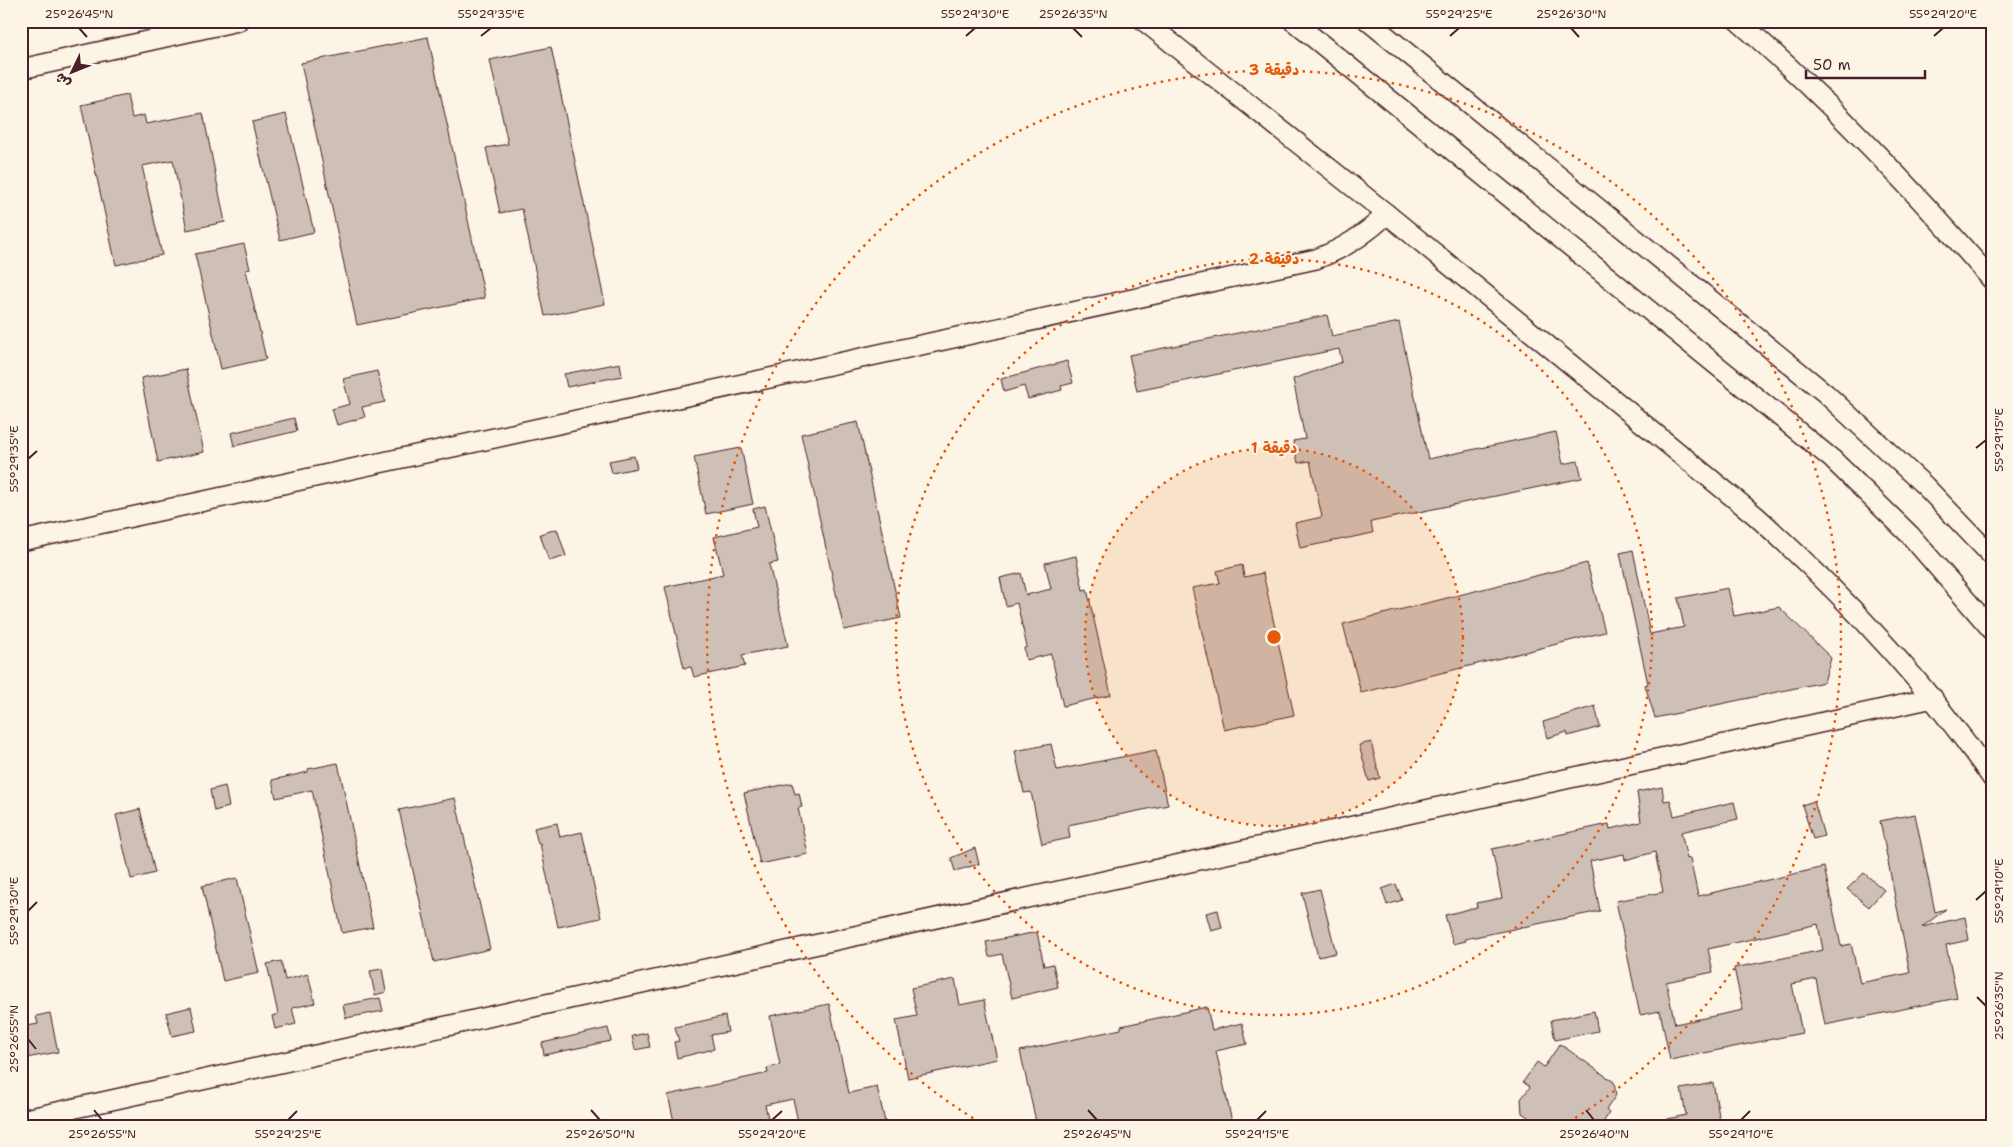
<svg xmlns="http://www.w3.org/2000/svg" width="2013" height="1147" viewBox="0 0 2013 1147" font-family="'Shantell Sans','Playpen Sans Arabic',sans-serif">
<rect width="100%" height="100%" fill="#fcf5e5"/>
<filter id="ink" filterUnits="userSpaceOnUse"><feTurbulence type="fractalNoise" baseFrequency=".02" numOctaves="2"/><feDisplacementMap in="SourceGraphic" scale="10" xChannelSelector="R" yChannelSelector="G"/><feConvolveMatrix kernelMatrix="1 2 1 2 8 2 1 2 1" color-interpolation-filters="sRGB"/></filter>
<g filter="url(#ink)">
<g fill="#cfc0b7" stroke="#4a1f2b" fill-rule="evenodd">
<path d="M428,37L485,298L357,325L301,63Z"/>
<path d="M551,47L605,304L545,316L522,209L500,213L486,148L508,144L490,60Z"/>
<path d="M127,95L132,118L144,115L146,124L203,113L225,222L187,230L173,160L142,166L162,255L116,265L81,105Z"/>
<path d="M286,114L314,232L280,240L252,122Z"/>
<path d="M244,244L250,269L246,270L266,359L221,369L195,254Z"/>
<path d="M1327,315L1332,336L1399,322L1428,459L1556,432L1563,464L1578,461L1582,478L1371,522L1373,533L1300,548L1295,523L1322,517L1310,461L1298,463L1293,441L1305,439L1293,379L1342,362L1339,349L1137,391L1129,355Z"/>
<path d="M1067,361L1073,383L1061,386L1062,390L1028,399L1024,386L1004,392L1001,379Z"/>
<path d="M620,363L622,376L567,387L564,374Z"/>
<path d="M186,369L204,452L158,462L141,378Z"/>
<path d="M377,371L385,402L362,407L365,417L337,425L332,409L350,404L343,379Z"/>
<path d="M294,418L297,431L234,446L231,433Z"/>
<path d="M858,422L901,618L844,630L801,434Z"/>
<path d="M741,448L753,504L706,514L694,457Z"/>
<path d="M634,456L637,468L612,473L609,461Z"/>
<path d="M765,506L778,562L769,564L788,646L742,655L745,666L694,677L691,667L684,668L665,587L723,574L714,537L757,527L753,509Z"/>
<path d="M557,529L566,556L549,561L540,534Z"/>
<path d="M1633,550L1650,634L1684,627L1678,598L1728,588L1734,616L1779,607L1831,658L1824,682L1655,718L1645,685L1648,684L1620,553Z"/>
<path d="M1076,556L1083,590L1087,589L1111,695L1063,706L1051,654L1026,660L1024,648L1027,647L1017,603L1006,606L1000,578L1021,573L1026,595L1051,589L1045,563Z"/>
<path d="M1587,563L1605,632L1361,693L1343,624Z"/>
<path d="M1242,565L1244,577L1263,573L1294,715L1224,730L1192,588L1220,583L1217,571Z"/>
<path d="M1595,706L1600,727L1568,736L1567,732L1547,738L1543,722Z"/>
<path d="M1371,742L1380,778L1369,781L1359,745Z"/>
<path d="M1051,744L1057,770L1156,750L1168,805L1068,825L1070,838L1042,844L1031,792L1024,793L1015,751Z"/>
<path d="M338,763L373,927L342,933L312,790L276,798L272,780L308,772V769Z"/>
<path d="M792,783L795,794L799,793L802,807L798,808L808,854L760,864L744,793Z"/>
<path d="M225,786L229,807L214,811L210,790Z"/>
<path d="M1662,787L1664,801L1670,800L1674,816L1734,802L1738,819L1681,832L1687,859L1690,858L1698,896L1824,867L1841,946L1851,944L1860,983L1910,973L1880,821L1915,814L1935,912L1946,909L1922,927L1965,917L1969,940L1946,945L1957,998L1825,1025L1816,979L1792,984L1802,1033L1670,1060L1660,1011L1640,1015L1616,901L1663,892L1655,852L1625,860L1624,854L1590,861L1600,911L1465,939L1466,941L1453,944L1445,915L1477,907L1476,903L1502,898L1492,849L1609,824L1610,829L1641,822L1637,792ZM1818,924L1823,950L1734,968L1743,1010L1675,1024L1666,982L1713,972L1708,949Z"/>
<path d="M455,798L490,949L434,962L399,810Z"/>
<path d="M1814,801L1824,836L1813,839L1802,805Z"/>
<path d="M140,809L155,873L131,879L116,815Z"/>
<path d="M557,823L560,837L582,832L601,918L558,927L540,844H538L534,828Z"/>
<path d="M975,848L979,864L955,871L951,858Z"/>
<path d="M1864,873L1884,890L1869,907L1847,889Z"/>
<path d="M237,878L259,973L223,981L202,886Z"/>
<path d="M1396,884L1402,900L1387,905L1382,889Z"/>
<path d="M1320,889L1336,953L1318,957L1302,893Z"/>
<path d="M1218,910L1222,928L1211,931L1206,913Z"/>
<path d="M1037,932L1044,966L1053,964L1058,987L1012,998L1002,954L989,957L986,942Z"/>
<path d="M281,961L285,980L308,974L315,1003L292,1008L296,1024L275,1029L272,1016L278,1014L267,964Z"/>
<path d="M382,969L386,992L375,995L370,971Z"/>
<path d="M955,979L960,1005L984,1000L997,1059L908,1078L896,1020L917,1016L911,988Z"/>
<path d="M380,998L383,1011L346,1018L343,1005Z"/>
<path d="M829,1004L849,1093L877,1087L886,1126H799L793,1099L765,1105L770,1126H675L668,1095L768,1073L767,1068L780,1065L770,1016Z"/>
<path d="M191,1007L196,1031L172,1036L166,1013Z"/>
<path d="M1207,1007L1212,1030L1242,1023L1247,1044L1216,1051L1233,1126H1037L1020,1051L1121,1029V1026Z"/>
<path d="M1594,1011L1598,1031L1555,1040L1551,1020Z"/>
<path d="M50,1013L58,1052L21,1059V1027L38,1024L36,1016Z"/>
<path d="M725,1016L728,1032L711,1035L714,1049L677,1058L674,1042L679,1041L675,1027Z"/>
<path d="M608,1028L611,1041L544,1055L542,1043Z"/>
<path d="M647,1033L650,1047L635,1050L632,1036Z"/>
<path d="M1560,1044L1614,1082L1616,1095L1606,1110L1609,1113L1601,1126H1541L1522,1113L1521,1099L1530,1087L1523,1082L1537,1062L1544,1067Z"/>
<path d="M1713,1083L1721,1126H1663V1120L1686,1115L1681,1089Z"/>
</g>
<g fill="none" stroke-linecap="round" stroke-linejoin="round">
<defs>
<g id="minor">
<path d="M1144,21L1387,214L1756,516C1844,595 1924,680 1992,778"/>
<path d="M1293,21L1832,459L1910,535L1992,630"/>
<path d="M1368,21L1825,393L1925,486L1992,556"/>
<path d="M1738,21C1829,100 1913,189 1992,280"/>
<path d="M21,69L238,21"/>
<path d="M21,541L1316,259C1344,249 1366,234 1387,214"/>
<path d="M21,1120L1933,698"/>
</g>
</defs>
<use href="#minor" stroke="#4a1f2b" stroke-width="22"/>
<use href="#minor" stroke="#fcf5e5" stroke-width="19"/>
</g>
</g>
<path fill="none" stroke="#4a1f2b" stroke-width="2" d="M79,28L87,37M1073,28L1082,37M1571,28L1579,37M481,36L491,28M966,36L975,28M1450,36L1459,28M1934,36L1943,28M1976,448L1986,440M28,459L37,451M1976,900L1986,891M28,911L37,902M1977,997L1986,1006M28,1039L36,1049M94,1110L102,1120M591,1110L600,1120M1088,1110L1097,1120M1586,1110L1594,1120M288,1120L297,1111M772,1120L782,1111M1257,1120L1266,1111M1741,1120L1750,1111"/>
<circle cx="1274" cy="637" r="189" fill="#e8590c" fill-opacity=".12"/>
<g fill="none" stroke="#e8590c" stroke-width="2.5" stroke-dasharray="2.5 5">
<circle cx="1274" cy="637" r="189"/>
<circle cx="1274" cy="637" r="378"/>
<path d="M986 1126A567 567 0 1 1 1562 1126"/>
</g>
<circle cx="1274" cy="637" r="8" fill="#e8590c" stroke="#fcf5e5" stroke-width="2.5"/>
<g font-size="15" text-anchor="middle" font-weight="bold" fill="#e8590c" stroke="#fcf5e5" stroke-width="4" stroke-linejoin="round" paint-order="stroke">
<text x="1274" y="75">3 دقيقة</text>
<text x="1274" y="264">2 دقيقة</text>
<text x="1274" y="453">1 دقيقة</text>
</g>
<rect width="2013" height="1147" fill="none" stroke="#fcf5e5" stroke-width="55"/>
<g transform="translate(72 72) rotate(227)" stroke="#fcf5e5" stroke-width="4" paint-order="stroke">
<path d="M0-4L9 19L0 12L-9 19Z" fill="#4a1f2b"/>
<text y="-8" font-size="14" font-weight="bold" text-anchor="middle" fill="#4a1f2b">ش</text>
</g>
<path d="M1806 70v8h119v-8" fill="none" stroke="#4a1f2b" stroke-width="2.5"/>
<text x="1813" y="70" font-size="15" fill="#4a1f2b" stroke="#fcf5e5" stroke-width="4" paint-order="stroke">50 m</text>
<rect x="28" y="28" width="1958" height="1092" fill="none" stroke="#4a1f2b" stroke-width="2"/>
<g font-size="12" text-anchor="middle" fill="#4a1f2b">
<text x="79" y="18">25°26'45"N</text>
<text x="491" y="18">55°29'35"E</text>
<text x="975" y="18">55°29'30"E</text>
<text x="1073" y="18">25°26'35"N</text>
<text x="1459" y="18">55°29'25"E</text>
<text x="1571" y="18">25°26'30"N</text>
<text x="1943" y="18">55°29'20"E</text>
<text transform="translate(1999 440) rotate(-90)" y="4">55°29'15"E</text>
<text transform="translate(14 459) rotate(-90)" y="4">55°29'35"E</text>
<text transform="translate(1999 891) rotate(-90)" y="4">55°29'10"E</text>
<text transform="translate(14 911) rotate(-90)" y="4">55°29'30"E</text>
<text transform="translate(1999 1006) rotate(-90)" y="4">25°26'35"N</text>
<text transform="translate(14 1039) rotate(-90)" y="4">25°26'55"N</text>
<text x="102" y="1138">25°26'55"N</text>
<text x="288" y="1138">55°29'25"E</text>
<text x="600" y="1138">25°26'50"N</text>
<text x="772" y="1138">55°29'20"E</text>
<text x="1097" y="1138">25°26'45"N</text>
<text x="1257" y="1138">55°29'15"E</text>
<text x="1594" y="1138">25°26'40"N</text>
<text x="1741" y="1138">55°29'10"E</text>
</g>
</svg>
